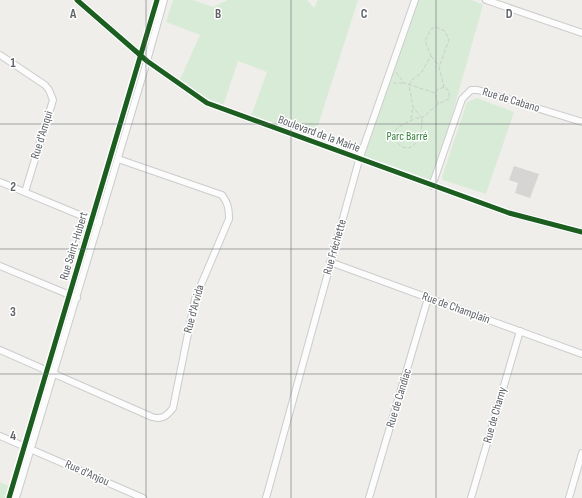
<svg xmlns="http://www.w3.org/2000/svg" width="582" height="498" viewBox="0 0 582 498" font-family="'Sofia Sans Condensed',sans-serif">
<rect width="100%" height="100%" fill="#efeeea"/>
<g fill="#d8ebd6">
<path d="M173,0H193L213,7L228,0H307L314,8L318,0H358L313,141L250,119L267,72L238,61L222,109L178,84L200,35L166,22Z"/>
<path d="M415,0H472L483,5L432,186L359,160Z"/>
<path d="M477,98L514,112L486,194L443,180L442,177L467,102Z"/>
<path d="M0,482L11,487L4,498H0Z"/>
</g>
<path fill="#d6d5d3" d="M514,166L539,174L530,198L515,193L518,183L509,180Z"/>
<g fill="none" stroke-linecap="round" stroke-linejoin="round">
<defs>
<g id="minor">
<path d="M77,0L147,61L207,103L509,213L582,232"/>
<path d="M486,0L582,33"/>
<path d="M0,55L45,85L49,90L53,100L25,192"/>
<path d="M0,182L99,223"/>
<path d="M432,186L462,99L471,90H478L582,122"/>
<path d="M330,262L582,354"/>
<path d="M0,266L77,298"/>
<path d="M0,350L152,417C162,420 167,416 173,408L195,299L229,219C229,209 228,203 222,195L118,159"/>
<path d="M0,436L143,498"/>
<path d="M16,498L147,61L164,0"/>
<path d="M266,498L359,160L415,0"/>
<path d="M369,498L428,298"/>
<path d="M471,498L520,331"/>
<path d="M569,498L582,453"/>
</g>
</defs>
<use href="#minor" stroke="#cbcccc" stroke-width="8"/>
<g stroke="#cacfcc" stroke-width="1" stroke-dasharray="4 2" stroke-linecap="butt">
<path d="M431,56L439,66"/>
<path d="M396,72L404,83L435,93L438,104L449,99V91L444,87L437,90L435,93"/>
<path d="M393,83H403"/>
<path d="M438,104L422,118H416L398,127L393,134C395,143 405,153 414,145C421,138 422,126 422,118L413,107L409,85L412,80L421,73L431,56L425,41L431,29L436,27L445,31L449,40L439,67L444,87"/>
<path d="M411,119L413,107"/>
</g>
<use href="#minor" stroke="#fdfcfc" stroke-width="6"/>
<defs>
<g id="cycleway">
<path d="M77,0L147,61L207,103L509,213L582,232"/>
<path d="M9,498L157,0"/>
</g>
</defs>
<use href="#cycleway" stroke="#fff" stroke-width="8"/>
<use href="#cycleway" stroke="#1b5e20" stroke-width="5"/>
</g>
<path fill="none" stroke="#5f6368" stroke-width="1" stroke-opacity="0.55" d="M146,0V498M291,0V498M436,0V498M0,124H582M0,249H582M0,374H582"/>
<g text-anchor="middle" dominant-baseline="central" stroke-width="3" stroke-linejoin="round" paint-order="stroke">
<g font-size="12" fill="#5f6368" stroke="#fff">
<text transform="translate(511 100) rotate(17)">Rue de Cabano</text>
<text transform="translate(319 134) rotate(20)">Boulevard de la Mairie</text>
<text transform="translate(42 135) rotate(-73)">Rue d'Amqui</text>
<text transform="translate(74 246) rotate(-73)">Rue Saint-Hubert</text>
<text transform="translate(335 247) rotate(-74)">Rue Fréchette</text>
<text transform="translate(456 308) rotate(20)">Rue de Champlain</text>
<text transform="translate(194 309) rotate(-75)">Rue d'Arvida</text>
<text transform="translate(399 398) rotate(-73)">Rue de Candiac</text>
<text transform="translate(495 415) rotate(-74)">Rue de Charny</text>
<text transform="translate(87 473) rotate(24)">Rue d'Anjou</text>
</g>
<g font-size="12" fill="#348238" stroke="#fff">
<text x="407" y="136">Parc Barré</text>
</g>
</g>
<g font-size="13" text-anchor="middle" font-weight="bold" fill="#5f6368" stroke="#fff" stroke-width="3" stroke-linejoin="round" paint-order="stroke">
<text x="73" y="18">A</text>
<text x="218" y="18">B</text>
<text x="364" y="18">C</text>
<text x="509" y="18">D</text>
<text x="13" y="67">1</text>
<text x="13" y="191">2</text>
<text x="13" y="316">3</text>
<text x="13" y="440">4</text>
</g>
</svg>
